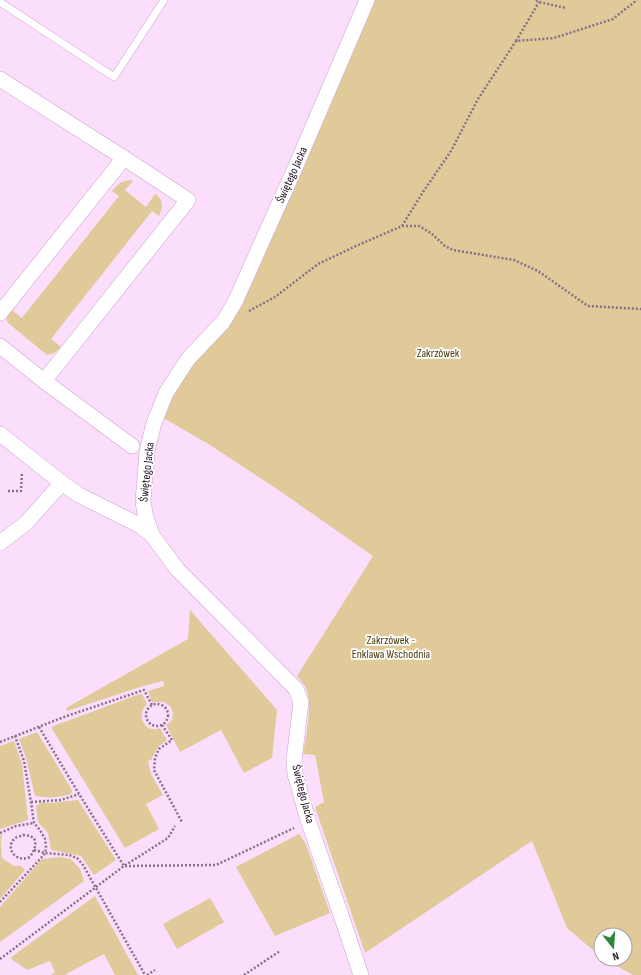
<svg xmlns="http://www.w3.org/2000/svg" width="641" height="975" viewBox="0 0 641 975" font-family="'Sofia Sans Condensed',sans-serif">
<rect width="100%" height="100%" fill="#fbdefb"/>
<g fill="#e0ca9a">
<path d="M372,0H641V975H633L604,959H625V935H601V957L567,928L532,841L365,953L315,807L324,802L315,755L303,754C306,735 313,705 306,688C304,684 300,680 297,676L373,556L277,489L210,445L160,416L171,394L232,315Z"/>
<path d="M130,180L133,181L125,190L146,207L155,194C164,200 163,208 159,216L152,211L51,339L61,347L54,353L47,355L7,322C6,316 8,314 12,310L22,318L119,196L112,191C118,184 121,181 130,180Z"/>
<path d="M190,610L277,710L272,758L244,773L221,730L180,752L166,725L172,720L173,714L171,707L164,702H152L148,691L164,686L163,681L143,686L67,711L66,708L188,639Z"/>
<path d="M142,694L147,704C146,706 144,707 143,709C138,721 148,733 160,728L167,740L158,747L151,760L148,761L151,774L163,795L146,804L159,829L125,848L51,727L137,695Z"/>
<path d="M37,732L72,790L71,794C58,798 49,798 35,796L26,758L19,739Z"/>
<path d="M14,741L22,764L28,820L0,829V746Z"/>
<path d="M78,800L116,860L94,875L81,856L51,850L48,833L38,822L36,806L42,802L50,803Z"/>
<path d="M2,834L1,844L2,858L14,866H21L25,870L0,899V835Z"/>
<path d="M299,834L306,844L330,913L275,936L236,867Z"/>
<path d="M60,857L71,859L80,869L84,881L0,942V907L42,859Z"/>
<path d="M95,896L138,975H115L104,954L66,974V975H51L55,972L50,961L27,970L10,958Z"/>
<path d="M210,898L224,922L177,949L163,924Z"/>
</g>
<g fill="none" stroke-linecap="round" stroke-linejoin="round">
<defs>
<path id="lane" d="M0,2L114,77L164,0"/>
<g id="street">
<path d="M0,79L124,158L188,200L44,381"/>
<path d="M0,313L124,158"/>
<path d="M0,346L44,381L132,446"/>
<path d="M0,434L62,483L79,495L139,525L152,535"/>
<path d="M0,543L26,523L62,483"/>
<path d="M361,975L343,921L308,820L295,774L294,760L301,702L296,689L177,569L152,535L146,518L143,502L147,451L154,423L166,393L188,359L223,322L235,302L295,168L367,0"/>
</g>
</defs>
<use href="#lane" stroke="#cfa0cf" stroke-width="8"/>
<use href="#street" stroke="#cfa0cf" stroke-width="16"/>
<g stroke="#877188" stroke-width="2.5" stroke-dasharray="2 2" stroke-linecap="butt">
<path d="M536,0L539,2L566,8"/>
<path d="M516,41L539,2"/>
<path d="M402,226L423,192L451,151L478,99L516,41L554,38L613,19L637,0"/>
<path d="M249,311L275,297L318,264L356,246L402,226H419L431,233L445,246L453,250L514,260L538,271L588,306L641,309"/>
<path d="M8,491H21L22,472"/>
<circle cx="157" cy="715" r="11"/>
<path d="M162,725L172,740L159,749L155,758L154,770L182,822"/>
<path d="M39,727L79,794L124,866L168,838L175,826"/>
<path d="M0,742L64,717L144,690L152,705"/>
<path d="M31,802L61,800L79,794"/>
<path d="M0,833L16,826L34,823"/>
<path d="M23,835L30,836L34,838C37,845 34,851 30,857C13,864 4,844 17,837C17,837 22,836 23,835Z"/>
<path d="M34,850L45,853L69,855L77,858L83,865L145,975"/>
<path d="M0,902L41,858L45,853L46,847L45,839L40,830L34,823L31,802L24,761L15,736"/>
<path d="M0,959L124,866L216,865L294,828"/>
<path d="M147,975L155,970"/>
<path d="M244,975L280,951"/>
</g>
<use href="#lane" stroke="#fff" stroke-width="7"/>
<use href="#street" stroke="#fff" stroke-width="15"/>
</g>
<g text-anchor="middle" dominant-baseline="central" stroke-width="3.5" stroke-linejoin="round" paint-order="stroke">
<g font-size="12" fill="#211022" stroke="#fff">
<text transform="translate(292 175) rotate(-66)">Świętego Jacka</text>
<text transform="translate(147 472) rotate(-84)">Świętego Jacka</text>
<text transform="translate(303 794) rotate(76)">Świętego Jacka</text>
</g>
<g font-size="12" fill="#4e3b0c" stroke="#fff">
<text x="438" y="353">Zakrzówek</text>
<text x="391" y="640">Zakrzówek -<tspan x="391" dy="14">Enklawa Wschodnia</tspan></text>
</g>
</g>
<g transform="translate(613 947) rotate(163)"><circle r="19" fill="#ffffff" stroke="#a69fa7"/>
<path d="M0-3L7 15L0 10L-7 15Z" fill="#2b883a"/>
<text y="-6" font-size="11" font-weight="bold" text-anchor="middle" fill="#211022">N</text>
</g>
</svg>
